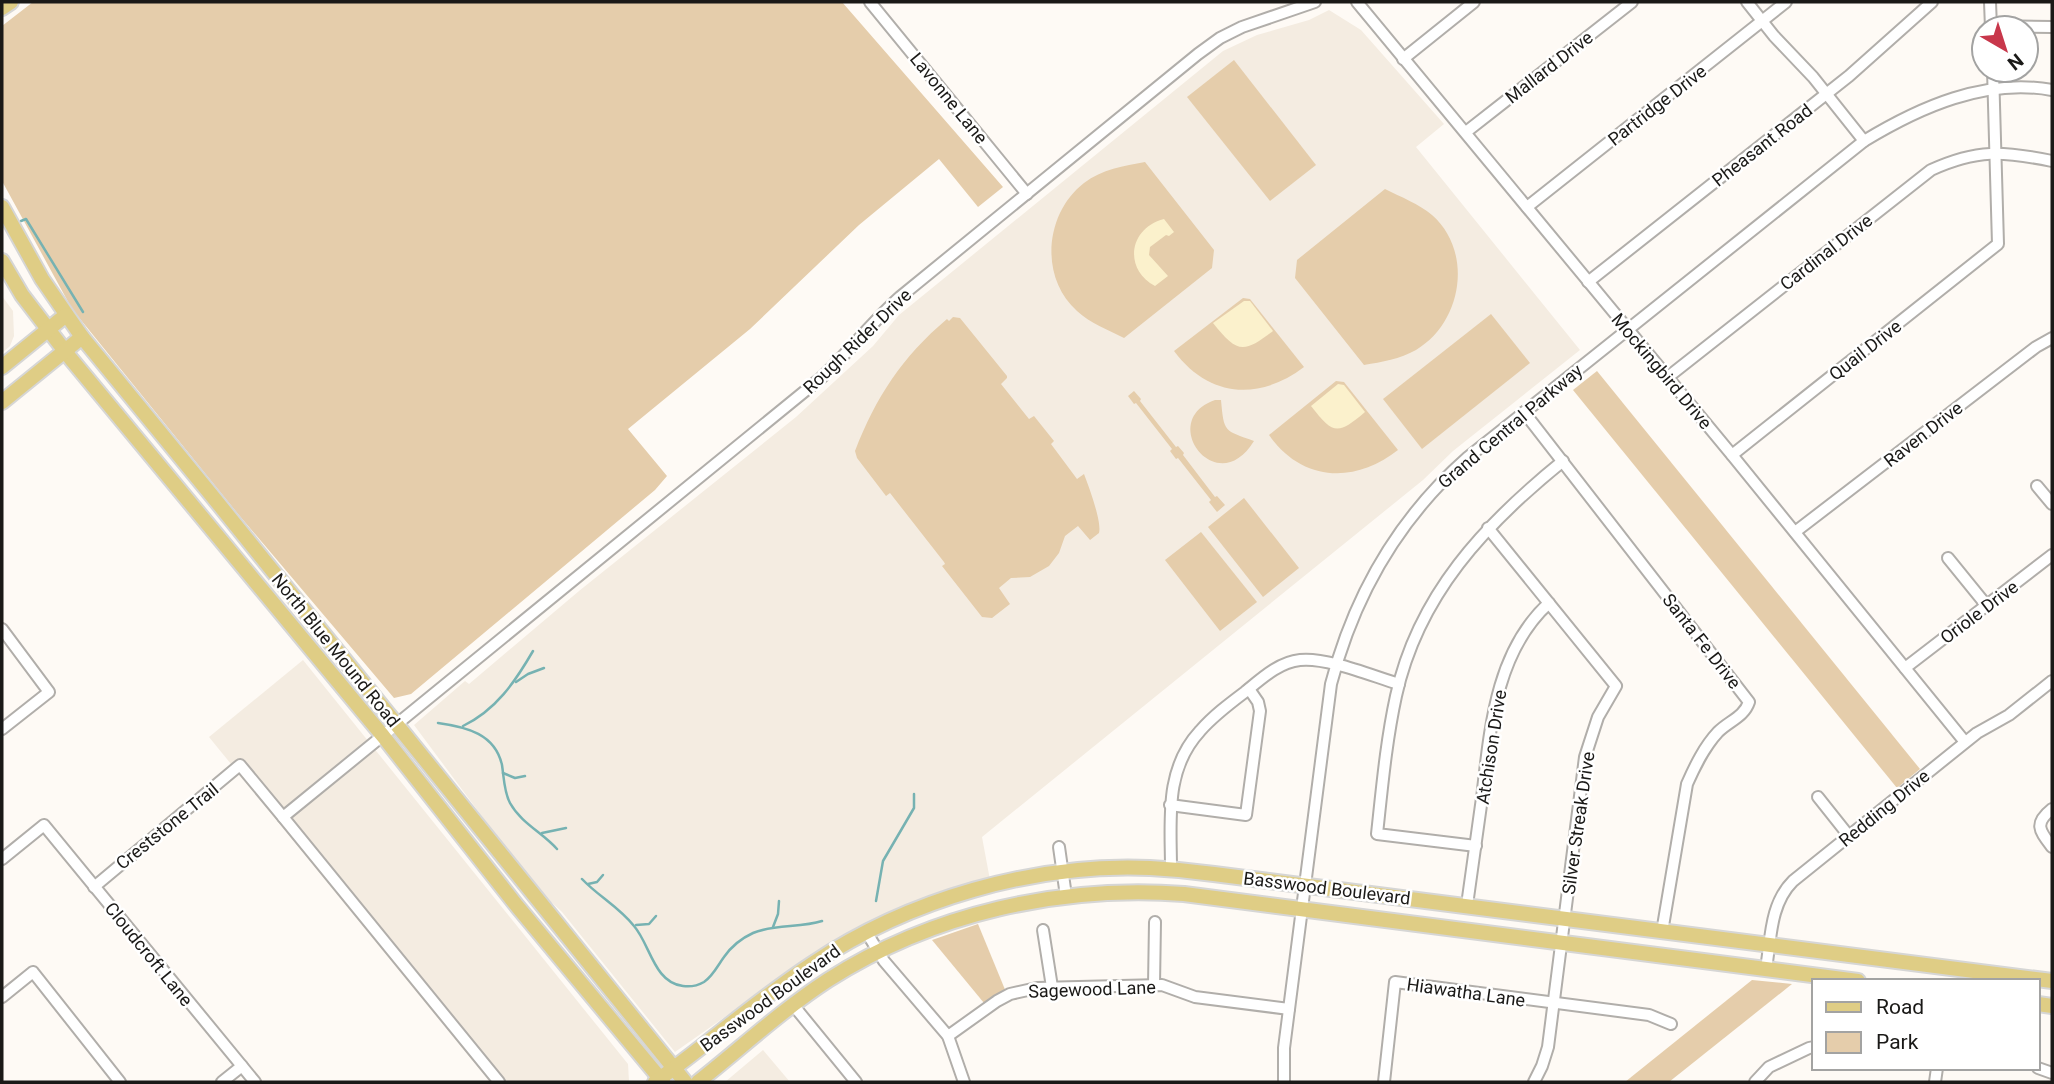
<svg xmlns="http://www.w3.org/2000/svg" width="2054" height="1084" viewBox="0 0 2054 1084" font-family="Roboto,sans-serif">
<rect width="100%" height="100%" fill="#fefaf5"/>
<g fill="#f4ece1">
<path d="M1329,10L1361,30L1444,124L1416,147L1580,350L1453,451L1423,480L982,837L990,880L937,894L886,916L823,948L675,1052L562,912L533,885L414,725L465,681L469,684L579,591L796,417L873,346L899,315L1223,51L1257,35L1309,20Z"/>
<path d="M2,296L13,311L14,336L10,346L2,353Z"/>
<path d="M303,660L628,1064L629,1081L627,1082H490L209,737Z"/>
<path d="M763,1050L790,1082H725Z"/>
</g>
<g fill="#e5cdab">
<path d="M33,2H842L1003,187L978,207L939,159L859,225L750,329L628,429L667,476L655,490L411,694L394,698L238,514L72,309L2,181V26Z"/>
<path d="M1234,60L1316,165L1270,201L1187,97Z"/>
<path d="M1145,162L1214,250L1212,268L1124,338C1108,330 1090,323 1077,311C1039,277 1045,213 1084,183C1102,169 1124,166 1145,162Z"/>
<path d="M1385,189C1401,197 1419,204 1432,215C1474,252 1462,323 1416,350C1400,359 1382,362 1364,365L1295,278L1297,260Z"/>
<path d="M1243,298L1250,299L1304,367C1259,401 1209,398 1174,351Z"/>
<path d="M1491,314L1530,363L1422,449L1383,399Z"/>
<path d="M953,317L960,318L1007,376V378L1001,384L1029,419L1034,416L1054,441L1051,444L1077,479L1084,474C1089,487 1102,522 1099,533L1090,540L1078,526L1065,536L1059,553L1049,566L1030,577L1011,578L999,588L1010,604L992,618L982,617L942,566L945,564L944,562L890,493L886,496L857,458L855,451C876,397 902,357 947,319L949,321Z"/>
<path d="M1597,371L1920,769L1897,788L1573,390Z"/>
<path d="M1336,381L1344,382L1398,450C1355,484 1302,482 1269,435Z"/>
<path d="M1134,391L1141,399L1140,401L1176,447L1178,446L1184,453L1183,455L1215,497L1217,496L1225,505L1217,512L1209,502L1211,500L1178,458L1176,459L1170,451L1172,449L1136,403L1134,404L1128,396Z"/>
<path d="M1215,400H1221C1224,433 1224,430 1254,441C1217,502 1156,420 1215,400Z"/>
<path d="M1244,498L1299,568L1263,597L1208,527Z"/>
<path d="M1201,532L1257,602L1220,631L1165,560Z"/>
<path d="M978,924L1006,992L984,1003L932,940Z"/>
<path d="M1752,980L1792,984L1669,1082H1625Z"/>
</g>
<g fill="#fbf1cc">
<path d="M1164,219L1174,232L1169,236L1166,235L1150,247L1149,255L1168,276L1155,286C1123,269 1129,228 1164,219Z"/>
<path d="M1244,301H1250L1273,331C1243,354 1237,353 1213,323Z"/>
<path d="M1338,384L1344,385L1365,412C1337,436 1333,434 1311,406Z"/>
</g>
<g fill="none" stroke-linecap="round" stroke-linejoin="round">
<g stroke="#76b2b2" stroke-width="2.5">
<path d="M21,221L26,219L83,312"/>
<path d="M516,682L528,674L544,668"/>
<path d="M438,723C467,727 495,734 502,765C504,778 504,792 510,803C521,823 543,833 557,849"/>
<path d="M463,726C496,710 515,682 533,651"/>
<path d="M503,773L515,778L525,776"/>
<path d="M542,833L566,828"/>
<path d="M582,879C598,896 619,907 634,926C650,944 654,983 683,986C690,987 697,986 704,982C713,976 718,965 724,957C731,947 742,938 753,933C774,924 800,928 822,921"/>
<path d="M588,884L597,882L603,875"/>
<path d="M876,901L883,861L914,808V794"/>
<path d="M636,925L649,924L656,916"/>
<path d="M773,927L778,914L779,901"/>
</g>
<defs>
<g id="minor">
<path d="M870,2L1027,194"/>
<path d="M1357,2L1732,455L1965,742"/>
<path d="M1747,2L1774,36L1813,77L1864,141"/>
<path d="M1990,2L1991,28"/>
<path d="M1991,26L2052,27"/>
<path d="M1403,59L1474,2"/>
<path d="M1466,132L1632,2"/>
<path d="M1527,207L1786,2"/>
<path d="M1588,282L1849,76L1932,2"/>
<path d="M1668,377L1931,170C1977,149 2003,151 2052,161"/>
<path d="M1524,412L1749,702C1744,717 1729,721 1718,732C1704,747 1695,766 1687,784L1662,932"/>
<path d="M1732,455L1998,244L1993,70"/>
<path d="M2037,486L2052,504"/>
<path d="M1488,528L1616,686L1598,717L1585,757L1548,1047L1542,1066L1534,1082"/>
<path d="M1795,532L2036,347L2052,338"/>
<path d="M1948,558L1987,606"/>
<path d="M2,629L49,692L2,729"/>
<path d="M1905,668L2052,555"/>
<path d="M1818,797L1849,836"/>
<path d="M1170,805L1246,815L1260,711L1258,702L1249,689"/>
<path d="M2052,809C2033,824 2040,831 2052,847"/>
<path d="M1476,846L1377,834C1382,788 1386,742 1396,696C1418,595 1485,524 1563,461"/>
<path d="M1059,847L1066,896"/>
<path d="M2,859L44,825L255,1082"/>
<path d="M1171,869C1171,820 1164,770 1200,731C1213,716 1229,704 1245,692C1261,679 1279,662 1300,660C1327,657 1372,676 1399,684"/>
<path d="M94,887L240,765L283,817"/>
<path d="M1467,905C1472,869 1477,834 1482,798C1490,730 1495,652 1549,603"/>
<path d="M1043,930L1052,987"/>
<path d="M867,933L884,961L948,1036L964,1082"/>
<path d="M1766,969C1771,938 1770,904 1793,881L1977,733L2009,715L2052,681"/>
<path d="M1154,985L1155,922"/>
<path d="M2,997L33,972L120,1082"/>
<path d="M794,1006L856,1082"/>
<path d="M948,1036L997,1001L1010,994L1037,988L1162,985L1195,997L1289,1009"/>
<path d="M2038,1068L2052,1073"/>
<path d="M222,1082L242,1066"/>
<path d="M499,1082L283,817L821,378C849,352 872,322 900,297L1198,54L1220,38L1242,27L1315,2"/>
<path d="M1284,1082V1048L1331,684C1354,596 1399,518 1467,458L1864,141C1920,107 1985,78 2052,90"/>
<path d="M1384,1082L1395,982L1649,1015L1671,1024"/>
<path d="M1755,1082L1769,1067L1809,1048L1814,1047"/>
<path d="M1935,1082L1937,1068"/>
</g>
<g id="major">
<path d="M2,8L11,2"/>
<path d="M2,207L42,279L82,337L213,497L685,1082"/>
<path d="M2,261L22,295L71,359L383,736L517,906L663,1082"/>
<path d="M2,367L66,315"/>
<path d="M2,402L82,337"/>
<path d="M2038,1004L2052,1006"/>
<path d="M655,1082C708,1044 757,1000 812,964C909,899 1034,863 1150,868C1172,869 1193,871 1214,874L2052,981"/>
<path d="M698,1082C741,1048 782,1010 828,980C933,913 1060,885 1184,894L1858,981"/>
</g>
</defs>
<use href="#minor" stroke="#b1aeaa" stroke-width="14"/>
<use href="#major" stroke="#d6d6d5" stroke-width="18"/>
<use href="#minor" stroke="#fff" stroke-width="10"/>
<use href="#major" stroke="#dfcd85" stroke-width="14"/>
</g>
<g text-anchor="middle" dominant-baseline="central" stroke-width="5" stroke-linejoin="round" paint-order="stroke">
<g font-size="18" fill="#1a1917" stroke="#fff">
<text transform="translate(1549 67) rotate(-38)">Mallard Drive</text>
<text transform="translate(949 98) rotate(51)">Lavonne Lane</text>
<text transform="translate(1657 105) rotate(-38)">Partridge Drive</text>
<text transform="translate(1762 145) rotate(-38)">Pheasant Road</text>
<text transform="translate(1826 252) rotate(-38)">Cardinal Drive</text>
<text transform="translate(857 341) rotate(-44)">Rough Rider Drive</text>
<text transform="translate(1865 350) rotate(-38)">Quail Drive</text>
<text transform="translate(1662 371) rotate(50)">Mockingbird Drive</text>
<text transform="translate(1510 426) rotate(-40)">Grand Central Parkway</text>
<text transform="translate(1923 434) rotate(-38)">Raven Drive</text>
<text transform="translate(1979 612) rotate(-37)">Oriole Drive</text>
<text transform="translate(1702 641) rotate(52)">Santa Fe Drive</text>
<text transform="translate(336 650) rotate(51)">North Blue Mound Road</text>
<text transform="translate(1491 747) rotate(-81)">Atchison Drive</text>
<text transform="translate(1884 808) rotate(-39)">Redding Drive</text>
<text transform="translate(1578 823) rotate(-82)">Silver Streak Drive</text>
<text transform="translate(167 826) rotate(-39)">Creststone Trail</text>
<text transform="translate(1327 888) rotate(7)">Basswood Boulevard</text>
<text transform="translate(149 954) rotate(51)">Cloudcroft Lane</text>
<text transform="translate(1092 989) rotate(-2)">Sagewood Lane</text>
<text transform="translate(1466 992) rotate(8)">Hiawatha Lane</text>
<text transform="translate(770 998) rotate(-36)">Basswood Boulevard</text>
</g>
</g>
<rect width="2054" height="1084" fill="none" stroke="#1a1917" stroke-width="7"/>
<rect x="1812" y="979" width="228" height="91" fill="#ffffff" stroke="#a3a3a2" stroke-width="2"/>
<rect x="1826" y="1002" width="35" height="10" fill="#dfcd85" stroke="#a3a3a2" stroke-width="2"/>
<text x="1876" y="1014" font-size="21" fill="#1a1917">Road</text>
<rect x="1826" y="1032" width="35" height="21" fill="#e5cdab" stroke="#a3a3a2" stroke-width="2"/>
<text x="1876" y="1049" font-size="21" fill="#1a1917">Park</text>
<g transform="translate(2005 49) rotate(141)"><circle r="33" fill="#ffffff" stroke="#a3a3a2" stroke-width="2"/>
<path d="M0-5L12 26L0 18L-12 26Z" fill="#c8374b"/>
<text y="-10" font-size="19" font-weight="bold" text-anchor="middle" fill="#1a1917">N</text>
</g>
</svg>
